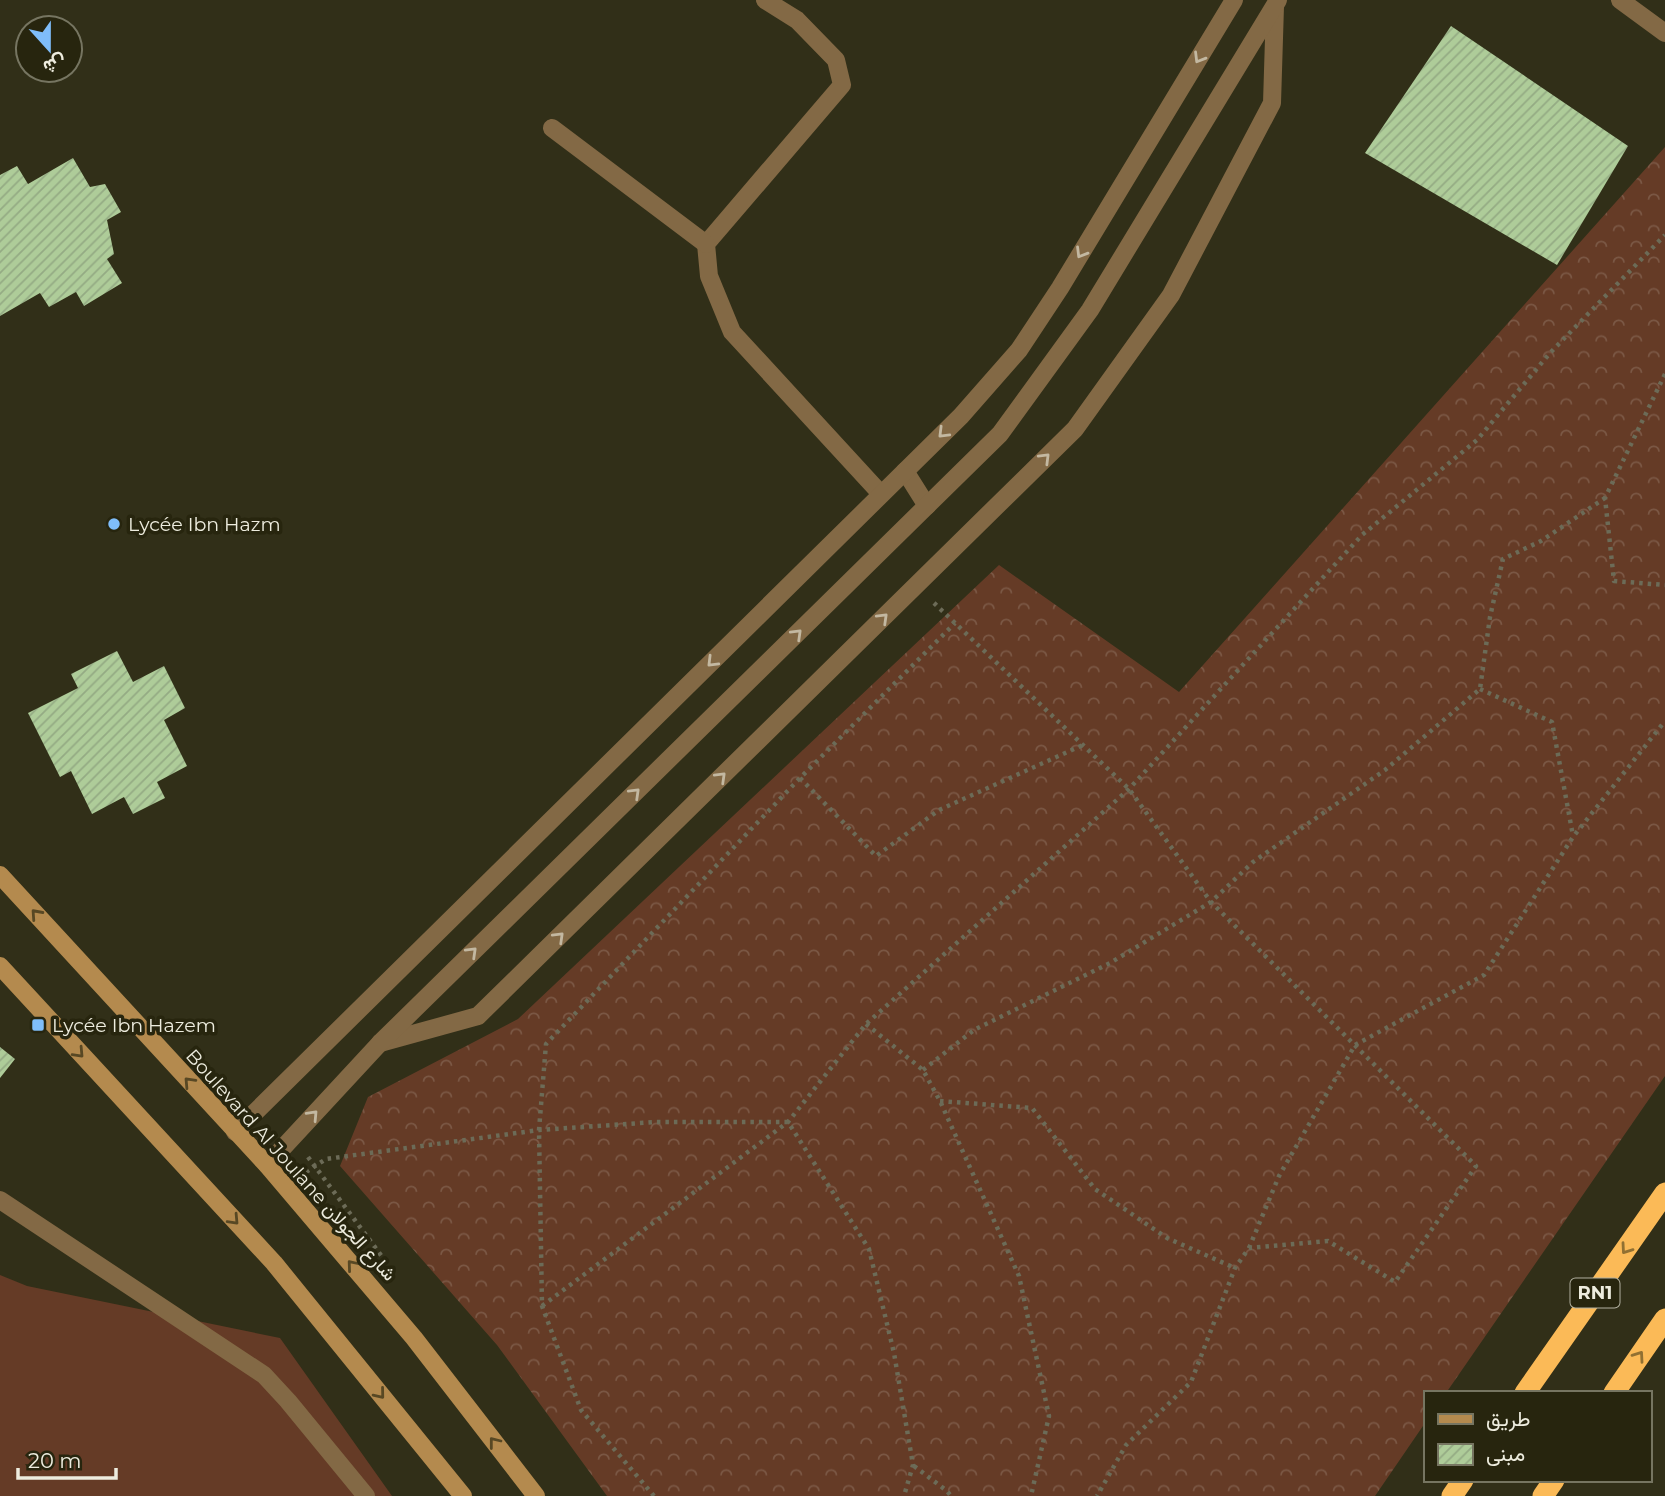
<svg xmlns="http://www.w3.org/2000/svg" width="1665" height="1496" viewBox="0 0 1665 1496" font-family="Montserrat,Vazirmatn,sans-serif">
<defs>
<pattern id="forest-crowns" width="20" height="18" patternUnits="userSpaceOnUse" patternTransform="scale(1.75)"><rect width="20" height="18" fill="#653b26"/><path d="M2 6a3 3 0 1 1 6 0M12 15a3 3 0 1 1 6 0" fill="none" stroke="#7b5845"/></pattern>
<pattern id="building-hatch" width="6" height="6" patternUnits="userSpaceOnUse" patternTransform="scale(1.75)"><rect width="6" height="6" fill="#aecc99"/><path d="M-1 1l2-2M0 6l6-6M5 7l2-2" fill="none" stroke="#94ab84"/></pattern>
</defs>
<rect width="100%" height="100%" fill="#312f18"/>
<path fill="url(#forest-crowns)" d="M1665,147V1076L1446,1393H1425V1423L1375,1496H607L497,1345L340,1166L368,1097L518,1019L999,565L1179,692Z"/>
<path fill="#653b26" d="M0,1275L27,1286L280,1338L392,1496H0Z"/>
<g fill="url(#building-hatch)">
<path d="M1451,26L1628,146L1557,265L1365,153Z"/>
<path d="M73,158L90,187L105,184L121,212L107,220L114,254L107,259L122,283L84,306L76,292L49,307L40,293L0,316V175L17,166L28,184Z"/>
<path d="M117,651L133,682L164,666L185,708L164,720L187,766L157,782L165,798L133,814L124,797L92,814L71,771L60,777L28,713L78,688L71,674Z"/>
<path d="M0,1047L15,1059L0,1078Z"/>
</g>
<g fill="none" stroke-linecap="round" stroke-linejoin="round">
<g stroke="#6c6b57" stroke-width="4.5" stroke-dasharray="3.5 5" stroke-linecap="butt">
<path d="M1665,374L1605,498L1614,581L1665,585"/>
<path d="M934,603L1129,789L1211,902L1476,1166L1395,1282L1328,1241L1249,1248L1235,1268L1191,1382L1126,1445L1097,1496"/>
<path d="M1480,689L1552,722L1573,836"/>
<path d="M800,778L876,856L939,810L1083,745"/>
<path d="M866,1024L923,1070L940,1101L1019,1276L1049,1416L1031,1496"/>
<path d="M923,1070L974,1030L1110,963L1211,902L1253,862L1385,770L1480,689L1490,617L1503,559L1541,541L1605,498"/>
<path d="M940,1101L1032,1108L1095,1189L1167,1238L1235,1268"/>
<path d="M308,1157L386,1262"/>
<path d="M306,1172L326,1159L539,1130L656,1122H788L869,1249L894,1353L913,1465L904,1496"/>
<path d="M1249,1248L1279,1176L1355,1045L1484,975L1573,837L1665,721"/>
<path d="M542,1306L788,1122L866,1024L1129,789L1362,535L1477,440L1550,353L1665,235"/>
<path d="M914,1466L947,1491L951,1496"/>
<path d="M654,1496L581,1410L542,1306L539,1130L546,1044L800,778L955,623"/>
</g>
<g stroke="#836945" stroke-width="18">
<path d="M765,0L797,20L836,60L842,85L706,244L709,276L732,332L881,494"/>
<path d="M552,128L706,244"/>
<path d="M380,1043L478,1016L1075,429L1171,295L1272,103L1275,6"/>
<path d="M0,1200L264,1375L288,1401L366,1496"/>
</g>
<g stroke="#836945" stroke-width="18">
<path d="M1620,0L1665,33"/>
<path d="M905,471L927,506"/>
<path d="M235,1132L961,416L1019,350L1060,288L1234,0"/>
<path d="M267,1165L380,1043L1000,434L1090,310L1278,0"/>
</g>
<g stroke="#b48a4e" stroke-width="18">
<path d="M0,875L267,1165L414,1338L536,1496"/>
<path d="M0,966L274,1263L463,1496"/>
</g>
<g stroke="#fbba57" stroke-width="21">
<path d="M1525,1393L1665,1193"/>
<path d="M1614,1393L1665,1319"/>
<path d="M1452,1496L1463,1480"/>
<path d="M1543,1496L1554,1480"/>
</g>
</g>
<defs><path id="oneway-chevron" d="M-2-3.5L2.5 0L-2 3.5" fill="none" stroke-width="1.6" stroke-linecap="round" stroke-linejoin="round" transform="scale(1.75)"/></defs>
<g stroke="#c3b8a1">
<use href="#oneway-chevron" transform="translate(1199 58) rotate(121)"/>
<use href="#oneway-chevron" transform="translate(1081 253) rotate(121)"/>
<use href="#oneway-chevron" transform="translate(943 433) rotate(135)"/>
<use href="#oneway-chevron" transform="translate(1045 458) rotate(-45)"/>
<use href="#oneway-chevron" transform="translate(883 618) rotate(-44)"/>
<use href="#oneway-chevron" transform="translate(797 634) rotate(-44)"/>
<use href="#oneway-chevron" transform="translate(712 662) rotate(135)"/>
<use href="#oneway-chevron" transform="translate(721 777) rotate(-44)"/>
<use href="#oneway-chevron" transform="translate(635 793) rotate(-44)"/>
<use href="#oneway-chevron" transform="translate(559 937) rotate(-44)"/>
<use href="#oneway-chevron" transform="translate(472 952) rotate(-44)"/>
<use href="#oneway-chevron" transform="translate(313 1115) rotate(-47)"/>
</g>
<g stroke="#584824">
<use href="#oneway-chevron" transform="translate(36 914) rotate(-132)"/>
<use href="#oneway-chevron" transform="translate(79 1053) rotate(47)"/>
<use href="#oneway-chevron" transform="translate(189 1082) rotate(-133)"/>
<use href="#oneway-chevron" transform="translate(234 1220) rotate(47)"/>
<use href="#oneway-chevron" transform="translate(352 1265) rotate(-130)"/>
<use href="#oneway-chevron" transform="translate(380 1394) rotate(51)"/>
<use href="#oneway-chevron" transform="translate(494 1442) rotate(-128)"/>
</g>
<g stroke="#917032">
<use href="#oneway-chevron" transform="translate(1626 1249) rotate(125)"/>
<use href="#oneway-chevron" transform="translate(1639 1356) rotate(-55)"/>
</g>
<g fill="#7fbdf9" stroke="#27250e" stroke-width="2.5">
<circle cx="114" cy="524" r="7"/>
<rect x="31" y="1018" width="14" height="14" rx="3.5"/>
</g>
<g text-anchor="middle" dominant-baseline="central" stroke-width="7" stroke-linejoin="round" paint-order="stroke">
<rect fill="#27250e" stroke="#b2b0a0" stroke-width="2" x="1570.5" y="1278.5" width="49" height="29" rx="5"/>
<g font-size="18" font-weight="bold" fill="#edecde">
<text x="1595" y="1293">RN1</text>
</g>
<g font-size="19" fill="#edecde" stroke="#27250e" text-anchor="start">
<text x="128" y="524">Lycée Ibn Hazm</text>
<text x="52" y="1025">Lycée Ibn Hazem</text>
</g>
<g font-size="19" fill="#edecde" stroke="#27250e">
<text transform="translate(291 1165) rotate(48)">Boulevard Al Joulane شارع الجولان</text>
</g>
</g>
<rect x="1424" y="1391" width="228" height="91" fill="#27250e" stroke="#767561" stroke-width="2"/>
<rect x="1438" y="1414" width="35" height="10" fill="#b48a4e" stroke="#767561" stroke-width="2"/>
<text x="1486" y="1426" font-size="21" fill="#edecde">طريق</text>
<rect x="1438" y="1444" width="35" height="21" fill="url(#building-hatch)" stroke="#767561" stroke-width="2"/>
<text x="1486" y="1461" font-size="21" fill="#edecde">مبنى</text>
<g transform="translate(49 49) rotate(159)"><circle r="33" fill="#27250e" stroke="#767561" stroke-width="2"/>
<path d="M0-5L12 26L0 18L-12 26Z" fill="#7fbdf9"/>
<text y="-10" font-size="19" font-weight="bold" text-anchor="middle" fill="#edecde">ش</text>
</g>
<path d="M18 1468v10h98v-10" fill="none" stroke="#edecde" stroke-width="3.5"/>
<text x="28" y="1468" font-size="21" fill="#edecde" stroke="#27250e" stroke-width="5" paint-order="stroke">20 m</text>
</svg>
